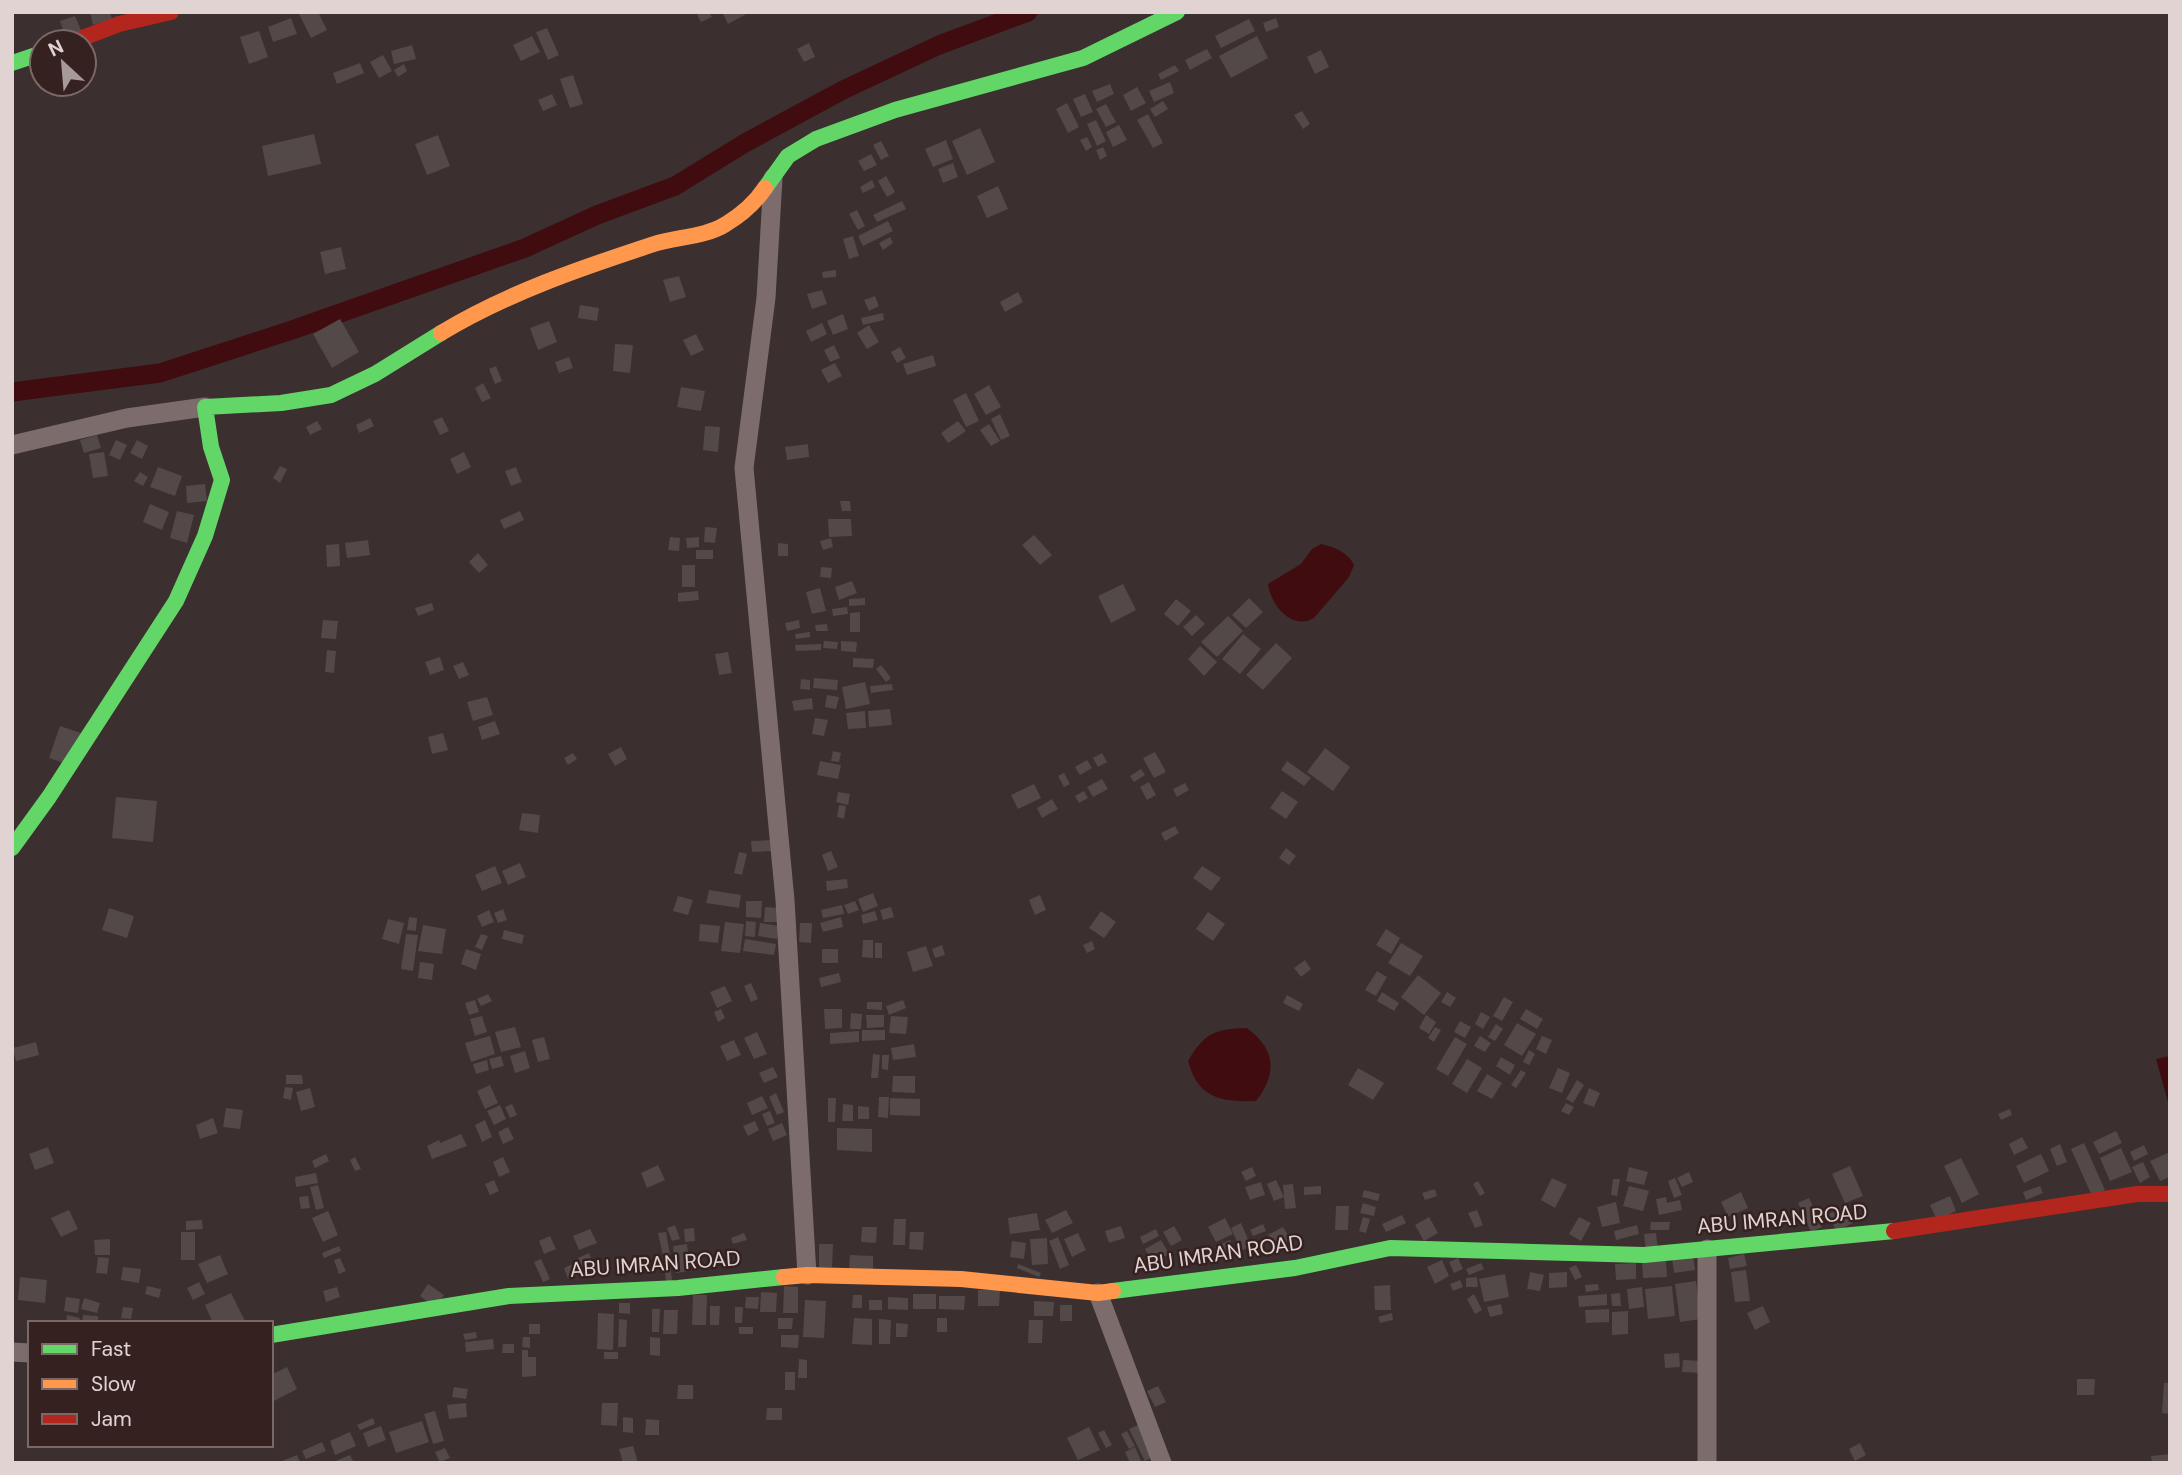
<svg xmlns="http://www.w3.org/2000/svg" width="2182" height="1475" viewBox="0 0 2182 1475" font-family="'DM Sans',sans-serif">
<rect width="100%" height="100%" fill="#3b2f2f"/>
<g fill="#400c10">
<path d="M1321,544C1334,547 1348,552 1354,565L1349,577L1314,618C1291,631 1271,605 1268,584L1301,564L1312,549Z"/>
<path d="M1247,1028C1275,1049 1278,1073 1256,1101C1220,1102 1198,1098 1188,1061C1205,1032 1216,1029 1247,1028Z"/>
<path d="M2170,1056V1101L2168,1102L2156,1059Z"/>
</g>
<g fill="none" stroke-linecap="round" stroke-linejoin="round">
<path stroke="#400c10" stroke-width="19" d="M12,392L160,373L292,330L525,248L597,215L675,186L745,143L843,90L939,45L1028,12"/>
</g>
<g fill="#534949">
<path d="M90,12H110L112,19L93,25Z"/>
<path d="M298,12H318L327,30L311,38Z"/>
<path d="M702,12H709L712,17L701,22L697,15Z"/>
<path d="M722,12H750L728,24Z"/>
<path d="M75,16L83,35L67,40L60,21Z"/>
<path d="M291,18L297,34L273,42L268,27Z"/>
<path d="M1276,18L1279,27L1266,32L1263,23Z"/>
<path d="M1249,19L1255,31L1221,48L1215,36Z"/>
<path d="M547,28L559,55L548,60L536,32Z"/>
<path d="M259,31L268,57L249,64L240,37Z"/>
<path d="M532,36L540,52L521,61L513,45Z"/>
<path d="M1257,36L1268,58L1231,78L1219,56Z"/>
<path d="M809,43L815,57L804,62L797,49Z"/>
<path d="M412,45L416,59L394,64L391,51Z"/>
<path d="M1207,49L1212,58L1190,70L1185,60Z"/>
<path d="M1321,50L1329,67L1315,74L1307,57Z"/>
<path d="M383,55L392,71L379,78L370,62Z"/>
<path d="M360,63L364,73L337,84L333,73Z"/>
<path d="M404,64L407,71L398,77L394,70Z"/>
<path d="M1175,65L1179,71L1161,80L1158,74Z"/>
<path d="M573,75L583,104L570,108L560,79Z"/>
<path d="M1170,82L1174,93L1154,102L1149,91Z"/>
<path d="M1110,84L1114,94L1097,102L1092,91Z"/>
<path d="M1137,87L1146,103L1131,111L1123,95Z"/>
<path d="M552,94L557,105L543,111L538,100Z"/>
<path d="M1085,94L1093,112L1081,117L1073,99Z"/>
<path d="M1163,101L1168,109L1155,117L1150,109Z"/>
<path d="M1067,103L1079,127L1068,133L1056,109Z"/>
<path d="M1106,104L1116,122L1106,127L1096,109Z"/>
<path d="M1302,111L1310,124L1303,129L1294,115Z"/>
<path d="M1148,114L1163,143L1153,148L1137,120Z"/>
<path d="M1096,120L1106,141L1097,146L1087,124Z"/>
<path d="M1119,125L1127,140L1113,147L1106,132Z"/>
<path d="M980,128L995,162L967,175L952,141Z"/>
<path d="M314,134L321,164L268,176L262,146Z"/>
<path d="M438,135L450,166L427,175L415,144Z"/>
<path d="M1087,137L1092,147L1086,151L1080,140Z"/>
<path d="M946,140L953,159L933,167L925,149Z"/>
<path d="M881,141L889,156L881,160L873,145Z"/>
<path d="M1103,147L1107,156L1100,160L1096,150Z"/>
<path d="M871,154L877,165L864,171L858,161Z"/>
<path d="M953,163L958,177L943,183L938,169Z"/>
<path d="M886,176L895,192L887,197L878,181Z"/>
<path d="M872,180L875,187L863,193L860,187Z"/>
<path d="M998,186L1008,209L987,218L977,196Z"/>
<path d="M902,201L906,209L877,222L873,215Z"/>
<path d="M857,210L865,226L858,230L849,214Z"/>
<path d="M888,221L893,231L863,246L858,236Z"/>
<path d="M853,236L859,256L849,259L843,239Z"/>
<path d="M890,237L893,243L883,250L879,243Z"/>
<path d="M341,247L346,269L325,274L320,252Z"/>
<path d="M836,270V277L823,278L822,272Z"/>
<path d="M679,276L686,297L670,302L663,280Z"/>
<path d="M822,290L827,304L812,309L807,294Z"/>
<path d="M1018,292L1023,302L1005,312L1000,302Z"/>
<path d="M875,296L879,306L869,311L864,300Z"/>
<path d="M580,305L599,308L597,321L578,318Z"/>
<path d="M883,313L884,320L863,325L861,318Z"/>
<path d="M843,314L848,329L833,335L827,321Z"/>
<path d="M340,319L359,352L332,368L313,334Z"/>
<path d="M549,321L557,342L538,350L530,328Z"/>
<path d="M822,323L827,334L811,342L806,331Z"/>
<path d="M869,325L879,342L867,349L857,333Z"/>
<path d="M696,334L704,350L691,356L683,340Z"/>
<path d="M615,344L633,345L630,373L613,371Z"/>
<path d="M834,345L840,358L830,362L824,350Z"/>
<path d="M900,347L906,358L897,363L891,352Z"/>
<path d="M933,355L936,366L907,375L903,364Z"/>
<path d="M569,357L573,368L559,373L555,362Z"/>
<path d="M835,363L842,376L828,383L821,370Z"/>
<path d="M496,366L502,381L495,384L489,369Z"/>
<path d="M483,383L491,398L482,402L475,388Z"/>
<path d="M989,385L1001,407L986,415L974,394Z"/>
<path d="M681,387L705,391L701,411L677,407Z"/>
<path d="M966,393L979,421L966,427L953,400Z"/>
<path d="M1000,414L1010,436L1001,440L991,419Z"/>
<path d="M442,417L449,431L440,435L433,421Z"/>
<path d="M370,418L374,426L359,433L356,425Z"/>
<path d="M317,421L322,429L310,435L306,427Z"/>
<path d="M958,421L966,431L948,443L941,433Z"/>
<path d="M989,424L1000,441L991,446L980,430Z"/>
<path d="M705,426L720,427L718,452L703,450Z"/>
<path d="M97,435L101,448L84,453L80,440Z"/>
<path d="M116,440L127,445L120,460L109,455Z"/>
<path d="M137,440L148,446L142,459L130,453Z"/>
<path d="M808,444L809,457L787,460L785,447Z"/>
<path d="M104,452L108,476L93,478L89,454Z"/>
<path d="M464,452L471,467L457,474L450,459Z"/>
<path d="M280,466L287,469L280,483L273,478Z"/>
<path d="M158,467L182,476L175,496L150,487Z"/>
<path d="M516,467L522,482L511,486L505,471Z"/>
<path d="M140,472L148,477L143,486L134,481Z"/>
<path d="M205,484L207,501L187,503L186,486Z"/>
<path d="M840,501H850L851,511H842Z"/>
<path d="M150,504L169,512L162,530L143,522Z"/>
<path d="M177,511L194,515L187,543L170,538Z"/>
<path d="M520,511L524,520L504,529L500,520Z"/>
<path d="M828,519H851L852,536L829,537Z"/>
<path d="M705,527L717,528L715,543L704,542Z"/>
<path d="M1034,535L1052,555L1040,565L1022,545Z"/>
<path d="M670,537L680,538L679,551L668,550Z"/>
<path d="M699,537V547L687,548L686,538Z"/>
<path d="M831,538L833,547L823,550L820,541Z"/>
<path d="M368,540L370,555L347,558L345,543Z"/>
<path d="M778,543L788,544V556H778Z"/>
<path d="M339,544L340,566L327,567L326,545Z"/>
<rect x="696" y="550" width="17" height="9"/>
<path d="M478,553L488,565L479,573L469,562Z"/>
<rect x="682" y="565" width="13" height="22"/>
<path d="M821,567L832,568L831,578L820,577Z"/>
<path d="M852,581L857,593L839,600L835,587Z"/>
<path d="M1123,584L1136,610L1111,623L1098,596Z"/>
<path d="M820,588L826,611L812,614L806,592Z"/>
<path d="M698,591L699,600L678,602V593Z"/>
<path d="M865,598V605L849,606V599Z"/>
<path d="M1249,598L1263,612L1246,628L1232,615Z"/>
<path d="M1176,599L1191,611L1178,626L1164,614Z"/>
<path d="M432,603L434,610L418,616L415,608Z"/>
<path d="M847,607L848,614L833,616L832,609Z"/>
<path d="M860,612V632H850V613Z"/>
<path d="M1196,615L1205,624L1192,636L1183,627Z"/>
<path d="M1228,616L1243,631L1217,657L1201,642Z"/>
<path d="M323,620L338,621L336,639L321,638Z"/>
<path d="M799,620L800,628L787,631L785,623Z"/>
<path d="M827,624L828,631H816L815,625Z"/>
<path d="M810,632V637L796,639L795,634Z"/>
<path d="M1243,634L1261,649L1240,674L1222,659Z"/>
<path d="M824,641L838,642L837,649L823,648Z"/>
<path d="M841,641L857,642L856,652L841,651Z"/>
<path d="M1276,643L1292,658L1263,690L1246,675Z"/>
<path d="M821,644V650L796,651L795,645Z"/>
<path d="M1200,646L1217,662L1204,676L1188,659Z"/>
<path d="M327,650L336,651L334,673L325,672Z"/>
<path d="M728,652L732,673L719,675L715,654Z"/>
<path d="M440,657L444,670L430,675L425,662Z"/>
<path d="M853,658L874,659L873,668L853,667Z"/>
<path d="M463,662L469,675L459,679L453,666Z"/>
<path d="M881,665L891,678L886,682L876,669Z"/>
<path d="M814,678L838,680L837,690L813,688Z"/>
<path d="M801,679L810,680V690L800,689Z"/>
<path d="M865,682L870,704L846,709L842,687Z"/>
<path d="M892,684L893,690L871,693L870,686Z"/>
<path d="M827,695L839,697L836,709L825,707Z"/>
<path d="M487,697L493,715L473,721L467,702Z"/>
<path d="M812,698L813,709L794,711L792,701Z"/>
<path d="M890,709L892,725L869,727L868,711Z"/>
<path d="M865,711L866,728L848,729L846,713Z"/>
<path d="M815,718L828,720L824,736L812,734Z"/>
<path d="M495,721L500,734L482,740L478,727Z"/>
<path d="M60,726L81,733L70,765L49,758Z"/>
<path d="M443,733L448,750L432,754L428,737Z"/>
<path d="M621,747L627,759L615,766L608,754Z"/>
<path d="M1325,748L1350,767L1333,791L1307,772Z"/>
<path d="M833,751L841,753L839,762L831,761Z"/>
<path d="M1155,752L1166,772L1154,778L1143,758Z"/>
<path d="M573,753L577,759L568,765L564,758Z"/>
<path d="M1102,753L1107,762L1098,767L1093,758Z"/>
<path d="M1087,760L1092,768L1080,775L1075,767Z"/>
<path d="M820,761L841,765L838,779L817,775Z"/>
<path d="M1287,761L1311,778L1304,786L1281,770Z"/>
<path d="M1141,769L1145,775L1134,782L1130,776Z"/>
<path d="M1064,773L1070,784L1064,787L1058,776Z"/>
<path d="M1102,779L1108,789L1093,797L1087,787Z"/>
<path d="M1149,782L1156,795L1147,800L1140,787Z"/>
<path d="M1185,783L1189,790L1177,797L1173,789Z"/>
<path d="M1034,784L1041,798L1018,809L1011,795Z"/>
<path d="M1084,791L1088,798L1079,803L1075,796Z"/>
<path d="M1282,791L1298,802L1286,819L1270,808Z"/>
<path d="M838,792L850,794L848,805L836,802Z"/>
<path d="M116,797L157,801L153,842L112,838Z"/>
<path d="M1052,799L1058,809L1042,818L1037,808Z"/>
<path d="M839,805L846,806L844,819L837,817Z"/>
<path d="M522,813L540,815L538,833L519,830Z"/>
<path d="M1175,826L1179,833L1165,841L1161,833Z"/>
<path d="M773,840L774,851L752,852L751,841Z"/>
<path d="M1286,848L1296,856L1289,865L1279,858Z"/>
<path d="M831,851L838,867L828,871L822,855Z"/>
<path d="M739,852L747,854L742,875L734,873Z"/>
<path d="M520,863L526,877L508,885L502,871Z"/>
<path d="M495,866L502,883L482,891L475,875Z"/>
<path d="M1202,866L1221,878L1211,891L1193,878Z"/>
<path d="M847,879L848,888L827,891L826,881Z"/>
<path d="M709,890L741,895L739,908L706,903Z"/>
<path d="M873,893L878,906L863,912L858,899Z"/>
<path d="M1040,895L1046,910L1035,915L1029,900Z"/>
<path d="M678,896L693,900L688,915L673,911Z"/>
<path d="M746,901H762L761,918L746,917Z"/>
<path d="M855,901L859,910L848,914L844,905Z"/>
<path d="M842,905L844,914L823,918L821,910Z"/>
<path d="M765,907L780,908V922H764Z"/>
<path d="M891,907L894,917L883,920L880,910Z"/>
<path d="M109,908L134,916L127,938L102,930Z"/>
<path d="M503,909L507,920L498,923L494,913Z"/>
<path d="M489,910L494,922L482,927L477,916Z"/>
<path d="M875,911L878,920L863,924L861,915Z"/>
<path d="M1101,911L1116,922L1104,938L1089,928Z"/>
<path d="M1208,912L1225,924L1213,941L1196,929Z"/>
<path d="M409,917L417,918L416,931L407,930Z"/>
<path d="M841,917L843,927L823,932L820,923Z"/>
<path d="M388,919L404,923L399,944L382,939Z"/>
<path d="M746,921L756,922L755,937L745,936Z"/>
<path d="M725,922L744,924L740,953L721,951Z"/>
<path d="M760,923L779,926L777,939L758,936Z"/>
<path d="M800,923H812L811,943L799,942Z"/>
<path d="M700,924L720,926L718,943L699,941Z"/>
<path d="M423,925L446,929L442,954L418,951Z"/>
<path d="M1386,929L1400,938L1391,954L1376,945Z"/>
<path d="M504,930L524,935L522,944L502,939Z"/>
<path d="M406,934L418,935L413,971L401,969Z"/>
<path d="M481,934L488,936L482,950L475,947Z"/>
<path d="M745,939L776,944L774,955L743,951Z"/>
<path d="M863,940H873V958L862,957Z"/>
<path d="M1092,941L1095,949L1087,953L1083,945Z"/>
<rect x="875" y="943" width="7" height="15"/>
<path d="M1401,943L1423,956L1410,976L1388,963Z"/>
<path d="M942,945L945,955L935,958L932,949Z"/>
<path d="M926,946L933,966L913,972L907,952Z"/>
<path d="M466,949L481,954L476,970L461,964Z"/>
<rect x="822" y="949" width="16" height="14"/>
<path d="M1305,960L1311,969L1301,977L1294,968Z"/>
<path d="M420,962L434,964L432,980L418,978Z"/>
<path d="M1377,971L1387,977L1376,996L1365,990Z"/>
<path d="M839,973L841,982L821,987L819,978Z"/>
<path d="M1418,975L1441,993L1424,1015L1401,997Z"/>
<path d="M751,983L758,999L751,1002L744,986Z"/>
<path d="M725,986L732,1001L717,1008L710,992Z"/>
<path d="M1382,992L1399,1003L1394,1011L1377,1001Z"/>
<path d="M1447,992L1456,998L1450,1007L1441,1002Z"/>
<path d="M488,994L492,1001L481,1006L477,999Z"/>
<path d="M1287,995L1303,1004L1299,1011L1283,1003Z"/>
<path d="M1504,997L1513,1002L1502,1021L1493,1016Z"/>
<path d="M475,1000L479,1012L469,1015L465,1003Z"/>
<path d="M903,1000L906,1008L889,1015L886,1006Z"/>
<path d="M867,1002H882V1010L867,1009Z"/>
<path d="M721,1009L725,1018L718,1022L714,1012Z"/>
<path d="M824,1009H842V1028L825,1029Z"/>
<path d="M1526,1009L1543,1019L1537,1029L1520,1019Z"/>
<path d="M1481,1012L1490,1017L1483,1029L1475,1024Z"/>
<path d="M851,1013L862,1014L861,1029H850Z"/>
<path d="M866,1015H884V1027L867,1028Z"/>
<path d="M1426,1015L1436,1022L1429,1034L1419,1028Z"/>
<path d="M482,1016L487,1032L475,1036L470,1019Z"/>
<path d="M891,1016L908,1017L906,1034L889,1033Z"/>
<path d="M1460,1021L1471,1027L1465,1038L1454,1032Z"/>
<path d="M1517,1023L1536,1034L1522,1056L1504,1045Z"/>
<path d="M1496,1024L1503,1029L1495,1041L1488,1037Z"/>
<path d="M515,1027L521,1047L501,1052L495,1032Z"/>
<path d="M1435,1027L1441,1030L1434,1042L1428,1038Z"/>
<path d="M862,1030H885V1040L862,1041Z"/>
<path d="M859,1031V1042L830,1044V1033Z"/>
<path d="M757,1032L767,1054L754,1059L744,1038Z"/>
<path d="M490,1036L495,1054L471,1062L465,1043Z"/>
<path d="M1480,1036L1491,1043L1485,1052L1474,1046Z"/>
<path d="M1542,1036L1552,1040L1546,1054L1536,1049Z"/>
<path d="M544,1037L550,1059L538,1062L532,1040Z"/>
<path d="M1455,1037L1467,1044L1448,1076L1436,1069Z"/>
<path d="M734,1040L741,1055L727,1061L720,1046Z"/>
<path d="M36,1042L39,1055L16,1061L13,1048Z"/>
<path d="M914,1044L916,1057L893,1060L891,1048Z"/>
<path d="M1529,1050L1535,1054L1529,1065L1523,1062Z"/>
<path d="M525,1051L530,1068L515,1073L510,1056Z"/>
<path d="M873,1054L880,1055L878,1078H871Z"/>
<path d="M882,1055H889L888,1070L882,1069Z"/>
<path d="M501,1056L504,1066L492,1069L489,1059Z"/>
<path d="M1501,1057L1515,1065L1510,1075L1496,1066Z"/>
<path d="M1467,1059L1482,1068L1467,1093L1452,1084Z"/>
<path d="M487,1060L489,1070L476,1074L473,1064Z"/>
<path d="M773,1067L778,1077L764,1083L759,1073Z"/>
<path d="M1358,1068L1384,1083L1373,1100L1348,1085Z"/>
<path d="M1558,1068L1570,1073L1562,1093L1549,1088Z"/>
<path d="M1521,1070L1526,1073L1516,1088L1511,1085Z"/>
<path d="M1487,1074L1502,1083L1492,1099L1477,1091Z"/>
<path d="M286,1075H302L303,1084H286Z"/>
<path d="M893,1076H915V1093L892,1092Z"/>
<path d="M1577,1080L1584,1085L1573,1103L1566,1099Z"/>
<path d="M490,1085L498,1103L485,1109L477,1091Z"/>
<path d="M285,1087L293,1088L291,1100L283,1098Z"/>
<path d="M310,1088L315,1107L301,1111L296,1092Z"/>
<path d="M1589,1088L1600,1093L1594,1107L1583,1103Z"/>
<path d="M776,1093L784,1112L777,1115L769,1097Z"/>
<path d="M762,1096L768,1108L752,1115L747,1103Z"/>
<path d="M879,1097H889L888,1118L878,1117Z"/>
<path d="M828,1098H836L835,1122H828Z"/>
<path d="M890,1098L920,1099V1116L890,1115Z"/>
<path d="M1566,1103L1574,1107L1569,1115L1561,1111Z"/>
<path d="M512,1104L517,1115L510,1118L505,1107Z"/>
<path d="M843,1104L853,1105V1121H842Z"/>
<path d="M500,1105L506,1119L494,1125L487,1111Z"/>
<path d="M858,1106L869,1107V1119H858Z"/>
<path d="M226,1108L243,1110L240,1129L223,1127Z"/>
<path d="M2010,1109L2012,1115L2001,1120L1998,1114Z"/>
<path d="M770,1111L775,1123L767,1126L762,1114Z"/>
<path d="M213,1118L218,1133L200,1139L196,1125Z"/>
<path d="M485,1120L492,1137L482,1142L475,1125Z"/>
<path d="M755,1121L759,1130L748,1136L743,1126Z"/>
<path d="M782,1123L787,1135L773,1141L768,1129Z"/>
<path d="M508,1127L514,1139L503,1144L498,1132Z"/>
<path d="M837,1128L872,1129V1152L837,1150Z"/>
<path d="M2116,1131L2122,1143L2099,1154L2093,1142Z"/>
<path d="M461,1134L467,1146L432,1159L427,1146L439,1140L440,1143Z"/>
<path d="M2022,1137L2028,1148L2014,1155L2009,1144Z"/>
<path d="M2084,1143L2105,1190L2092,1196L2071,1149Z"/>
<path d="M2060,1144L2067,1162L2057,1166L2050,1149Z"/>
<path d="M2144,1145L2148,1154L2134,1161L2130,1152Z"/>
<path d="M48,1147L54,1163L35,1170L29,1154Z"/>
<path d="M2121,1148L2132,1172L2110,1181L2100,1158Z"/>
<path d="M2170,1152V1177L2160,1181L2150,1161Z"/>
<path d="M326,1154L329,1161L315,1168L312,1161Z"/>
<path d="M2041,1154L2049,1171L2024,1183L2016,1166Z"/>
<path d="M355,1157L361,1169L355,1171L350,1160Z"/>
<path d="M503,1157L510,1172L499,1177L493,1162Z"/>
<path d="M1961,1158L1979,1194L1962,1203L1944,1166Z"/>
<path d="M2143,1162L2150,1177L2140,1183L2132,1167Z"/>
<path d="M658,1165L665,1180L647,1188L641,1173Z"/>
<path d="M1850,1166L1863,1196L1845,1203L1832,1174Z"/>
<path d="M1252,1167L1256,1176L1246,1181L1241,1172Z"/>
<path d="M1629,1167L1648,1172L1644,1185L1626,1181Z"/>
<path d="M1689,1172L1693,1182L1682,1187L1677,1178Z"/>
<path d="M316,1173L318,1183L296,1187L295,1177Z"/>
<path d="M1552,1178L1567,1185L1555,1208L1541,1200Z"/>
<path d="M1675,1178L1682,1195L1674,1198L1668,1181Z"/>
<path d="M1613,1179H1620L1617,1196L1611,1195Z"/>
<path d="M494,1180L499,1191L490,1195L485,1184Z"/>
<path d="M1276,1180L1284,1197L1274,1201L1267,1184Z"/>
<path d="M1478,1181L1485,1193L1480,1196L1473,1184Z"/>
<path d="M1261,1182L1265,1195L1250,1200L1245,1187Z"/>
<path d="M1293,1184L1296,1208L1285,1209L1283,1185Z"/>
<path d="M318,1185L324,1208L316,1210L310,1187Z"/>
<path d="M1321,1186V1194L1304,1195V1187Z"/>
<path d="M1629,1186L1649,1191L1643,1211L1623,1206Z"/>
<path d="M2040,1186L2043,1193L2026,1200L2023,1192Z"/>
<path d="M1435,1189L1437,1196L1425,1200L1422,1193Z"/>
<path d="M1364,1190L1380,1194L1378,1201L1362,1197Z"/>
<path d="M1741,1192L1748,1208L1728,1217L1721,1202Z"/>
<path d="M308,1196L310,1208L301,1209L299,1197Z"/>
<path d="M1950,1196L1956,1211L1937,1220L1930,1205Z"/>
<path d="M1666,1197L1667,1203L1680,1200L1682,1210L1659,1215L1656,1199Z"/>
<path d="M1809,1198L1822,1227L1811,1232L1798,1203Z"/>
<path d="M1616,1202L1620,1223L1602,1227L1597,1207Z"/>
<path d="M1363,1203L1376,1207L1374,1216L1360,1213Z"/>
<path d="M1336,1206H1349L1348,1230H1335Z"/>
<path d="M1845,1206L1853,1223L1836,1231L1829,1214Z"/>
<path d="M69,1210L78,1229L61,1237L51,1218Z"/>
<path d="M1066,1210L1073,1223L1052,1233L1045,1220Z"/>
<path d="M1477,1210L1483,1225L1475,1228L1468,1213Z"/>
<path d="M328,1211L338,1235L323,1242L312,1218Z"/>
<path d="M1037,1213L1040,1230L1010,1234L1008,1218Z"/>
<path d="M1402,1215L1406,1223L1386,1232L1382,1224Z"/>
<path d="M1363,1217L1370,1219L1366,1233L1359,1231Z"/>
<path d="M1429,1217L1438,1233L1424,1241L1415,1225Z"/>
<path d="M1579,1217L1591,1223L1581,1241L1569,1234Z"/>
<path d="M1225,1218L1233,1234L1216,1242L1208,1227Z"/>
<path d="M894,1219H906L905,1245H893Z"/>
<path d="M202,1220L203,1229L186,1230V1221Z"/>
<path d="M1651,1222H1670L1669,1230H1650Z"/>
<path d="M1241,1223L1251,1246L1241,1251L1231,1228Z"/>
<path d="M1263,1224L1266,1231L1253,1236L1250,1230Z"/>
<path d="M675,1225L680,1239L672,1241L667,1228Z"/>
<path d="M1637,1225L1639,1234L1616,1240L1614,1231Z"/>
<path d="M1121,1226L1125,1238L1109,1243L1105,1231Z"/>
<path d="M1174,1226L1182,1240L1171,1246L1163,1232Z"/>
<path d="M862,1227H877L876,1243L861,1242Z"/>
<path d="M1283,1227L1291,1240L1275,1248L1268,1235Z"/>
<path d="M694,1228L695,1241L685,1242L684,1229Z"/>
<path d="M590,1229L597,1243L579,1250L573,1236Z"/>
<path d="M1156,1229L1159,1236L1143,1244L1140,1237Z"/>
<rect x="181" y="1232" width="14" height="28"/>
<path d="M666,1232L670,1255L663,1256L658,1233Z"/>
<path d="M910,1232H924L923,1250L909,1249Z"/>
<path d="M744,1233L747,1240L733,1244L731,1238Z"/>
<path d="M1078,1233L1086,1250L1072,1257L1064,1239Z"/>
<path d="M1656,1233L1658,1250L1646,1252L1644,1234Z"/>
<path d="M550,1236L556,1249L544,1254L539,1241Z"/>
<path d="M1058,1237L1069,1265L1060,1269L1049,1241Z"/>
<path d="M1047,1238L1048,1264L1032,1265L1030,1239Z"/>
<path d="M110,1239V1255H95L94,1240Z"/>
<path d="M1161,1240L1169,1254L1153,1263L1145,1249Z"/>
<path d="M1230,1240L1235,1251L1220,1257L1215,1247Z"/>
<path d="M1012,1241L1026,1243L1024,1259L1010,1257Z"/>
<path d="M687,1244L690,1271L676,1273L673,1246Z"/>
<path d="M819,1244H833L832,1267H819Z"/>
<path d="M339,1246L341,1251L324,1258L322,1253Z"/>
<path d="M589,1253L594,1265L584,1270L578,1258Z"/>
<path d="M1744,1254L1747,1266L1730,1269L1728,1258Z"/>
<path d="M220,1255L228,1274L207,1283L198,1264Z"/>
<path d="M850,1255L873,1256V1270L849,1269Z"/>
<path d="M1693,1256L1695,1270L1674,1273L1672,1258Z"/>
<path d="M98,1257L109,1258L107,1274L96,1273Z"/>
<path d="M340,1258L346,1271L339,1274L334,1260Z"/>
<path d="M1458,1258L1463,1269L1454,1273L1449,1262Z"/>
<path d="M541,1259L550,1279L543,1282L534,1262Z"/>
<path d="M1442,1260L1449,1276L1435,1284L1427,1267Z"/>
<path d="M664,1261H670L672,1281L666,1282Z"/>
<path d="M1666,1261L1667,1277L1643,1278L1642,1262Z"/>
<path d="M1481,1263L1484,1269L1469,1275L1466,1269Z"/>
<path d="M1636,1263V1279L1616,1280L1615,1264Z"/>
<path d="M573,1264L578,1275L568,1279L564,1268Z"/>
<path d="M1018,1264L1041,1273L1039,1277L1017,1268Z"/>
<path d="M1576,1265L1582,1277L1575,1280L1569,1268Z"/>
<path d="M123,1267L141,1269L139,1283L121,1280Z"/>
<path d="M1746,1270L1750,1301L1735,1302L1731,1272Z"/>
<path d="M1530,1272L1544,1275L1540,1291L1527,1289Z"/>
<path d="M1567,1272V1287L1549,1288V1273Z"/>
<path d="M1505,1274L1509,1297L1484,1302L1479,1279Z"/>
<path d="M20,1277L47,1280L45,1303L18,1300Z"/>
<path d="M1477,1277L1478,1287H1466V1278Z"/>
<path d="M1460,1280L1463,1287L1453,1291L1450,1284Z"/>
<path d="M1696,1281L1701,1319L1680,1322L1675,1284Z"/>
<path d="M199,1282L205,1294L193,1300L187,1288Z"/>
<path d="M428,1284L444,1295L435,1307L420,1296Z"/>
<path d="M1598,1284L1599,1290L1586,1292L1585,1285Z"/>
<path d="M1390,1285L1391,1310H1375L1374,1286Z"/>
<path d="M147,1286L161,1289L159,1298L145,1294Z"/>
<path d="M784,1286L798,1287V1313H783Z"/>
<path d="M1672,1286L1675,1316L1648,1319L1645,1289Z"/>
<path d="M337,1287L340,1297L326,1302L323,1291Z"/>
<path d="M1642,1287L1644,1307L1629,1309L1627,1289Z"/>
<path d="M978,1290H1000L999,1306H978Z"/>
<path d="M761,1292L777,1293L776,1312H760Z"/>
<path d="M231,1293L246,1323H213L205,1305Z"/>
<path d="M1620,1293L1621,1306H1612L1611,1294Z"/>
<rect x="913" y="1294" width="23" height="15"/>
<path d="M1474,1294L1482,1310L1475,1314L1467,1299Z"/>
<path d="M1607,1294V1305L1579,1307L1578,1296Z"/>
<path d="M693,1295H707L706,1325H692Z"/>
<path d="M853,1295H862V1308H852Z"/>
<path d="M939,1296H965L964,1310L939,1309Z"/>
<path d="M66,1297L80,1299L78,1313L64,1311Z"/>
<path d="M746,1297H759L758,1309L745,1308Z"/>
<path d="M888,1297L908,1298V1310L888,1309Z"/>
<path d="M84,1298L100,1303L97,1313L81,1309Z"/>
<path d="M805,1300L826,1301L824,1338L803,1337Z"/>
<rect x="869" y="1300" width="13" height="10"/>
<path d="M1034,1301L1054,1302L1053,1316H1034Z"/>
<path d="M619,1303H630V1314L619,1313Z"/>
<path d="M1501,1304L1503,1314L1490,1317L1487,1307Z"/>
<rect x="1060" y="1305" width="12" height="16"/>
<path d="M710,1306H720L719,1325H710Z"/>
<path d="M1763,1306L1770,1322L1755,1330L1747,1313Z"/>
<path d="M123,1307L133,1308L131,1319L121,1318Z"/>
<path d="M735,1307H743L742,1323H735Z"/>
<path d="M652,1309H660L659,1332H652Z"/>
<path d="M1609,1309V1322L1586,1323L1585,1310Z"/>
<path d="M664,1310H678L677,1334H663Z"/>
<path d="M1628,1311V1334L1612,1335V1312Z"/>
<path d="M598,1313L614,1314L613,1350L597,1349Z"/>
<path d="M1392,1313L1393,1320L1380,1323L1378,1317Z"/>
<path d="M67,1315L80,1318L79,1323H66Z"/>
<path d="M83,1315L98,1316V1323H82Z"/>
<path d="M778,1318H793L792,1329H778Z"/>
<path d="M854,1318L872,1319V1345L852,1344Z"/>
<rect x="937" y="1318" width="10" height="14"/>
<path d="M619,1319L627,1320L626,1347H618Z"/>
<path d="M879,1319L891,1320L890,1344H879Z"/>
<path d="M1029,1320H1043L1042,1343H1028Z"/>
<path d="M896,1323L908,1324L907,1337H896Z"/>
<rect x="529" y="1324" width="11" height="10"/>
<rect x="739" y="1327" width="14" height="7"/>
<path d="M476,1332L477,1338L465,1340L463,1334Z"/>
<path d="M781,1335H799L798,1348L781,1347Z"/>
<path d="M523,1337H530V1348L522,1347Z"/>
<path d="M650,1337L660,1338V1356L650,1355Z"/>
<path d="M493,1339L494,1349L466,1352L465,1342Z"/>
<path d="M503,1344H514V1353H502Z"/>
<path d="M522,1350H528V1357H536V1376L522,1377Z"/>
<rect x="604" y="1352" width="14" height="7"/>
<path d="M1679,1353L1680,1367L1665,1368L1664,1354Z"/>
<path d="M799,1359L807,1360V1378H798Z"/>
<path d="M1683,1360L1702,1361L1701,1373L1682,1372Z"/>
<path d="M287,1367L297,1389L274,1401L271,1397V1375Z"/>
<rect x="785" y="1372" width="10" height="18"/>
<path d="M2077,1379H2095L2094,1395H2077Z"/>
<path d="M2164,1383H2170V1414L2162,1413Z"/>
<path d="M678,1385H693V1399H677Z"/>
<path d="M1158,1386L1166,1402L1155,1407L1147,1391Z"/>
<path d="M454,1387L468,1389L466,1399L452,1397Z"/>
<path d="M466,1403L467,1417L449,1419L447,1405Z"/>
<path d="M602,1403H618L617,1426L601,1425Z"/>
<path d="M767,1408H782V1420H766Z"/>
<path d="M435,1411L444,1441L433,1444L424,1414Z"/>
<path d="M623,1417L633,1418V1433L623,1432Z"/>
<path d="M373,1418L375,1424L360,1430L357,1425Z"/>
<path d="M646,1419L659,1420V1435H645Z"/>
<path d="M422,1421L429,1442L396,1453L389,1432Z"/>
<path d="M1140,1424L1155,1456L1145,1461L1129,1429Z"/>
<path d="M381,1426L386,1440L368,1447L363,1433Z"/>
<path d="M1089,1427L1100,1450L1078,1460L1067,1438Z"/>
<path d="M1104,1430L1112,1445L1106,1448L1098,1433Z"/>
<path d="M1127,1431L1135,1446L1129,1449L1121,1434Z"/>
<path d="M350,1432L356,1446L335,1455L330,1441Z"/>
<path d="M322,1442L326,1451L306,1459L302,1451Z"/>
<path d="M1860,1443L1866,1455L1855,1461L1849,1449Z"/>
<path d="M633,1446L638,1463H623L619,1449Z"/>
<path d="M1135,1447L1142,1463H1130L1125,1452Z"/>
<path d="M445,1448L450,1458L440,1462L435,1452Z"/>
<path d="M2170,1454V1463H2152L2151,1456Z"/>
<path d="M297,1455L300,1462L297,1463H277Z"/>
<path d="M350,1455L354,1463H331Z"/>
</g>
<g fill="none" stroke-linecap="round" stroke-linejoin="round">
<g stroke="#7d6c6c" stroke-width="19">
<path d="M773,178L766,298L744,468L785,900L807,1275"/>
<path d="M12,445L127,418L205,407"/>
<path d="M1098,1293L1162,1463"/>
<path d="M12,1352L30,1353"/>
<path d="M1707,1463V1249"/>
</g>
<g stroke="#63d668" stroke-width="16">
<path d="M12,63L42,53"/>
<path d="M765,188L788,156L816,139L895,110L1083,58L1177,12"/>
<path d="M12,848L49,797L176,601L205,536L222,480L211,447L205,407L281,403L331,395L375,374L441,333"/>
<path d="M1113,1291L1295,1268L1390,1248L1644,1255L1894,1231"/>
<path d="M271,1335L509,1296L678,1288L784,1277"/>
</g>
<g stroke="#ff974d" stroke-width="16">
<path d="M441,333C507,293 581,268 654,244C676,237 706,237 726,224C741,215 755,203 765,188"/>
<path d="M784,1277L807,1275L961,1279L1098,1293L1113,1291"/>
</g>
<g stroke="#b3261e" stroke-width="16">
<path d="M72,42L119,24L171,12"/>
<path d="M1894,1231L2137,1194H2170"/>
</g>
</g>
<g text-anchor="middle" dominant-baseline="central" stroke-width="5" stroke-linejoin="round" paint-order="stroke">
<g font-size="21" fill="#e1d3d2" stroke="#352120">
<text transform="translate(1782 1219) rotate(-5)">ABU IMRAN ROAD</text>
<text transform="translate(1218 1254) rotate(-8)">ABU IMRAN ROAD</text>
<text transform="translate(655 1264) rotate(-4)">ABU IMRAN ROAD</text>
</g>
</g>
<rect width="2182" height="1475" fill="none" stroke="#e1d3d2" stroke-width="28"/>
<rect x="28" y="1321" width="245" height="126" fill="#352120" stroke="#7a6867" stroke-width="2"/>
<rect x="42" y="1344" width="35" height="10" fill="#63d668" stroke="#7a6867" stroke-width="2"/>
<text x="91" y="1356" font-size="21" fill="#e1d3d2">Fast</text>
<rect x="42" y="1379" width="35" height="10" fill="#ff974d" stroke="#7a6867" stroke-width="2"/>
<text x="91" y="1391" font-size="21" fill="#e1d3d2">Slow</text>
<rect x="42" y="1414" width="35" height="10" fill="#b3261e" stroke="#7a6867" stroke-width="2"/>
<text x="91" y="1426" font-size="21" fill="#e1d3d2">Jam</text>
<g transform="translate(63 63) rotate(334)"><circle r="33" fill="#352120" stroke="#7a6867" stroke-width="2"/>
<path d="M0-5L12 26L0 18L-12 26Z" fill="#a79a99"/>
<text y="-10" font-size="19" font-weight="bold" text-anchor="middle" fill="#e1d3d2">N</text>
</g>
</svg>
